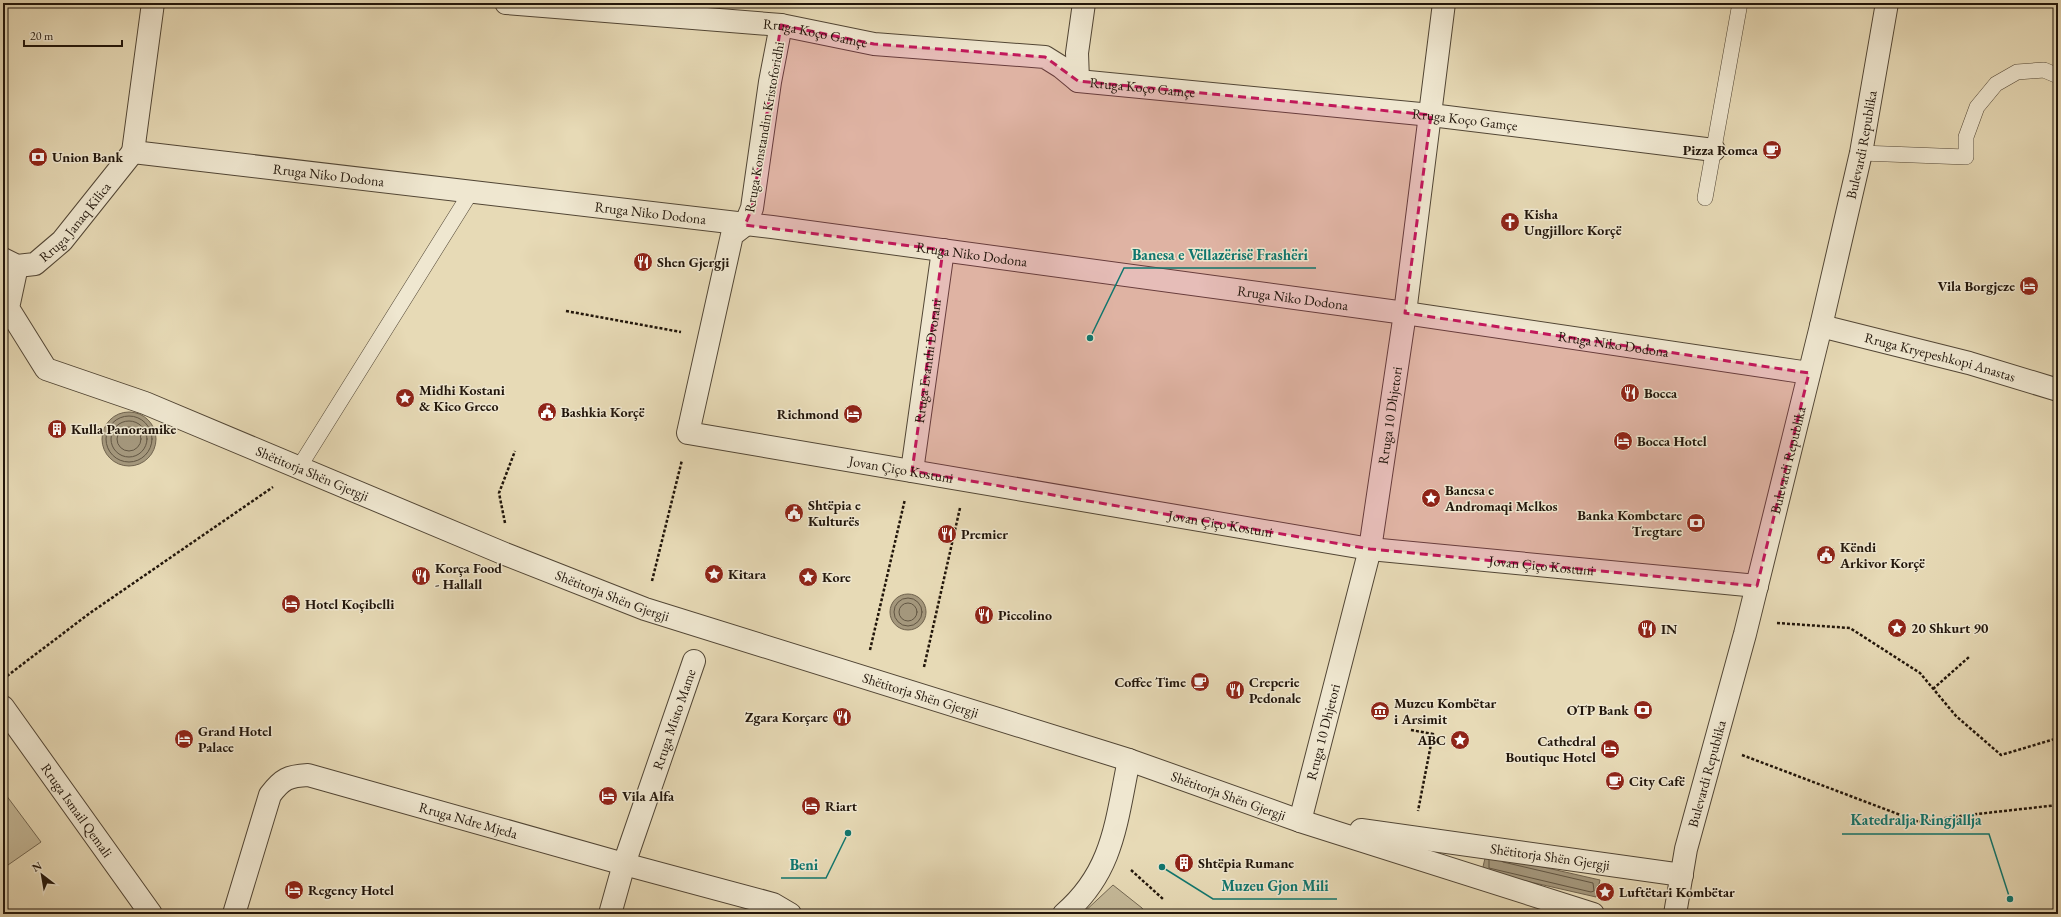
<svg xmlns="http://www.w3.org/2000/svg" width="2061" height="917" viewBox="0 0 2061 917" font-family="'EB Garamond',serif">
<rect width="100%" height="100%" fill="#e7dab6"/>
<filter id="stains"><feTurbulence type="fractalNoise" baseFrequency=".005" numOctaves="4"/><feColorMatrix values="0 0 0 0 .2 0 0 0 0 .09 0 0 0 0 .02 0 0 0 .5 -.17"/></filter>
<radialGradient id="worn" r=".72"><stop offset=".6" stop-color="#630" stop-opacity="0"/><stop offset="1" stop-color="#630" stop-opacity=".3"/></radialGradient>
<g fill="#c5b999" stroke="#736752">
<path d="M3,791L41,842L8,865L3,858Z"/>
<path d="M1113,885L1142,908L1147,914H1082Z"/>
</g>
<g fill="#a4977c" stroke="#70634e">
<circle cx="129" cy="439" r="27"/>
<circle cx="908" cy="612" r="18"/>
<path d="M1486,854L1600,880L1596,897L1482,871Z"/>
</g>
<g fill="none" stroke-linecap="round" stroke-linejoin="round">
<g stroke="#625643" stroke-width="1">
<circle cx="129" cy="439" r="23"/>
<circle cx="129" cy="439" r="18"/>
<circle cx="129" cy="439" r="12"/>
<circle cx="908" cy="612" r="14"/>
<circle cx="908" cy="612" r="9"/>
<path d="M1489,860V868L1591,892L1594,891L1593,883L1503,862"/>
</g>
<defs>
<g id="service">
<path d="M1861,153L1966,157V137L1977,107L1996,84L2017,72L2044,70L2058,76"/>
<path d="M1705,198L1740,3"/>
<path d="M298,469L471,192"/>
</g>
<g id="pedestrian">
<path id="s1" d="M17,266L8,308L46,369L145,403L505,554L645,609L1129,760L1300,821L1593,914"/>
<path id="s2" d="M1361,830L1682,875"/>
<path d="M1064,914C1114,871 1116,821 1129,760"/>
</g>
<g id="minor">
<path id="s3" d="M506,3L781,25L874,44L1045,57L1061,67L1078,81L1431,115L1714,150"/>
<path id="s4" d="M781,25L770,82L752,208L745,225L732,235L688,433L1370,549L1757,586"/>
<path d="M1078,81L1077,53L1084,3"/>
<path id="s5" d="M133,152L772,227L1405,313L1809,373"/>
<path d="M133,152L153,3"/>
<path id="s6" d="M3,259L17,266L35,264L62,241L133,152"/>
<path id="s7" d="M1821,326L1969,363L2058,390"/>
<path id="s8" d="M912,471L943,250"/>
<path id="s9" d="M3,707L151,914"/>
<path id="s10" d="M1300,821L1370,549L1405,313L1444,3"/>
<path id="s11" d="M234,914L270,795C282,779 288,776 308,775L624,864L773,904L790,914"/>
<path id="s12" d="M610,914L624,864L694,661"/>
</g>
<g id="tertiary">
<path id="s13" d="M1675,914L1686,849L1745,634L1821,326L1861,153L1887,3"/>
</g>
</defs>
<use href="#service" stroke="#524635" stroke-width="16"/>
<use href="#pedestrian" stroke="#524635" stroke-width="24"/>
<use href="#minor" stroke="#524635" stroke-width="24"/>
<use href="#tertiary" stroke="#524635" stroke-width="24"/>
<g stroke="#21150a" stroke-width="2.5" stroke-dasharray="3 2" stroke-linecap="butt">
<path d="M566,311L681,332"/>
<path d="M505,523L499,493L515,451"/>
<path d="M652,581L682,460"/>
<path d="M1777,623L1850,628L1920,673L1956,716L2001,755L2058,738"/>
<path d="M870,650L905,499"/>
<path d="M924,667L960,508"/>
<path d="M3,679L90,613L273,487"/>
<path d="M1933,689L1969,657"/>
<path d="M1411,730L1433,734L1418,811"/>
<path d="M1742,755L1919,822L1968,815L2058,805"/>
<path d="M1131,870L1163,899"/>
</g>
<use href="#service" stroke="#efe7d0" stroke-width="15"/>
<use href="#pedestrian" stroke="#efe7d0" stroke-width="22"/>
<use href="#minor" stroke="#efe7d0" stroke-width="22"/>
<use href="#tertiary" stroke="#efe7d0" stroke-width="22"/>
</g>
<path fill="#c2185b" fill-opacity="0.2" stroke="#c2185b" stroke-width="3" stroke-dasharray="8 5" stroke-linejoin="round" d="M781,25L874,44L1045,57L1078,81L1431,115L1405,313L1809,373L1757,586L1370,549L912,471L943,250L745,225L752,208Z"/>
<defs>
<symbol id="cafe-disc" viewBox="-11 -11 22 22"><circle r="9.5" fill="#8f2418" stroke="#efe7d0"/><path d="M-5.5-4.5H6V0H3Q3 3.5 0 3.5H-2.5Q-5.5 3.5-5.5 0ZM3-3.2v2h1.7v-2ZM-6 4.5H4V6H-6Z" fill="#fff"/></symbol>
<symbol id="bank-disc" viewBox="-11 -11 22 22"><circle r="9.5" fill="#8f2418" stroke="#efe7d0"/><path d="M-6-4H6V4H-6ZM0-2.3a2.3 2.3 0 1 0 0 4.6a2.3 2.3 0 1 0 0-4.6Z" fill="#fff"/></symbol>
<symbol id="church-disc" viewBox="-11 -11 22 22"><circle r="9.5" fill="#8f2418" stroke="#efe7d0"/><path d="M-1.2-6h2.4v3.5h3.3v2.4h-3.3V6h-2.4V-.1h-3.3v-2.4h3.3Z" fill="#fff"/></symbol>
<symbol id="restaurant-disc" viewBox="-11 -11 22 22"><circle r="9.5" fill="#8f2418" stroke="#efe7d0"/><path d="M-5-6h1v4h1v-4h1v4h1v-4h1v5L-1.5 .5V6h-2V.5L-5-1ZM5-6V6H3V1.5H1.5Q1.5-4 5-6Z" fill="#fff"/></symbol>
<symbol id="hotel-disc" viewBox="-11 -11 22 22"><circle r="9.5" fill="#8f2418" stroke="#efe7d0"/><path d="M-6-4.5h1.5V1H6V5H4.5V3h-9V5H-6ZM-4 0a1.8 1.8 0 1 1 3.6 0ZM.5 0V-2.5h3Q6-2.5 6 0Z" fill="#fff"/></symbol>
<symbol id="sight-disc" viewBox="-11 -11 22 22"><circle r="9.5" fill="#8f2418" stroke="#efe7d0"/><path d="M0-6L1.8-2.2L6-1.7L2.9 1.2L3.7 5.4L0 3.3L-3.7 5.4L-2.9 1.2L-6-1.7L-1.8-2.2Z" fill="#fff"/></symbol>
<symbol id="civic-disc" viewBox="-11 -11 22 22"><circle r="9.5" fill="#8f2418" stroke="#efe7d0"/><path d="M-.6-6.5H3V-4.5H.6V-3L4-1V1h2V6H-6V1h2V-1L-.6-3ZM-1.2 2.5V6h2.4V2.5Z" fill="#fff"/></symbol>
<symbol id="building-disc" viewBox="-11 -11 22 22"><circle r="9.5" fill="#8f2418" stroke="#efe7d0"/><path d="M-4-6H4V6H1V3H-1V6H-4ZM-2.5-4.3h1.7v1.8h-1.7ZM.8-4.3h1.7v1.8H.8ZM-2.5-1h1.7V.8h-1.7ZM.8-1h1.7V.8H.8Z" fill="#fff"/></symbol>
<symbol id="museum-disc" viewBox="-11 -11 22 22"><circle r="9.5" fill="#8f2418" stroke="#efe7d0"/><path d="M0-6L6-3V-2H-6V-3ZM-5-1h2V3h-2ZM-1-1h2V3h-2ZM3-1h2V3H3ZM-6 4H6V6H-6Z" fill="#fff"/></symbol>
</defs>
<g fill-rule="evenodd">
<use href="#cafe-disc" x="1761" y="139" width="22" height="22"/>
<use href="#bank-disc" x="27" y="146" width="22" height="22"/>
<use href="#church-disc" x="1499" y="211" width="22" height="22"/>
<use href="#restaurant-disc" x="632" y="251" width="22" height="22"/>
<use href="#hotel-disc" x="2018" y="275" width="22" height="22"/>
<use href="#restaurant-disc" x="1619" y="382" width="22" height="22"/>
<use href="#sight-disc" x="394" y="387" width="22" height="22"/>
<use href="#civic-disc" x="536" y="401" width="22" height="22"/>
<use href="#hotel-disc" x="842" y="403" width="22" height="22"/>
<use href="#building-disc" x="46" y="418" width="22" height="22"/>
<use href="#hotel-disc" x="1612" y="430" width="22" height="22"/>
<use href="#sight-disc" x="1420" y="487" width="22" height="22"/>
<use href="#civic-disc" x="783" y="502" width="22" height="22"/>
<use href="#bank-disc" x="1685" y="512" width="22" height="22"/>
<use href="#restaurant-disc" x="936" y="523" width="22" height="22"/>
<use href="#civic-disc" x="1815" y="544" width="22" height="22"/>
<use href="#sight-disc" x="703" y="563" width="22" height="22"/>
<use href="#restaurant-disc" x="410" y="565" width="22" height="22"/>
<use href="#sight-disc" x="797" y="566" width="22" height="22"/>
<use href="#hotel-disc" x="280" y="593" width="22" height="22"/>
<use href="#restaurant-disc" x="973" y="604" width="22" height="22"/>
<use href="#sight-disc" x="1886" y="617" width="22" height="22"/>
<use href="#restaurant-disc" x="1636" y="618" width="22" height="22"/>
<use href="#cafe-disc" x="1189" y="671" width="22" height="22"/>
<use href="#restaurant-disc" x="1224" y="679" width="22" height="22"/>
<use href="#bank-disc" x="1632" y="699" width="22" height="22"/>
<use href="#museum-disc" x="1369" y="700" width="22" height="22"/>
<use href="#restaurant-disc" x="831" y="706" width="22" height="22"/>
<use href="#hotel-disc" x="173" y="728" width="22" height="22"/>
<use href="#sight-disc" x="1449" y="729" width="22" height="22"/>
<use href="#hotel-disc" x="1599" y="738" width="22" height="22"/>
<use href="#cafe-disc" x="1604" y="770" width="22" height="22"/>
<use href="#hotel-disc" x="597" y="785" width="22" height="22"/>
<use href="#hotel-disc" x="800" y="795" width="22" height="22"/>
<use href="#building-disc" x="1173" y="852" width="22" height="22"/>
<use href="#hotel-disc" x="283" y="879" width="22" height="22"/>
<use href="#sight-disc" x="1594" y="881" width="22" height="22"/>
</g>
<g text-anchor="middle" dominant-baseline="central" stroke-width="3" stroke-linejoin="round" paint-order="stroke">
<g font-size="14" fill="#21150a" stroke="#efe7d0">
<text stroke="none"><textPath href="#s3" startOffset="311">Rruga Koço Gamçe</textPath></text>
<text stroke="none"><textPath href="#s3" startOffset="648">Rruga Koço Gamçe</textPath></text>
<text stroke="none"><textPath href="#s3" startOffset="972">Rruga Koço Gamçe</textPath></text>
<text transform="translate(764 127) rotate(-80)">Rruga Konstandin Kristoforidhi</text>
<text stroke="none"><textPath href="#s13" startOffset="792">Bulevardi Republika</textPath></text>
<text stroke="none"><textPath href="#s5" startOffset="197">Rruga Niko Dodona</textPath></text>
<text stroke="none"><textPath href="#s5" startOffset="521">Rruga Niko Dodona</textPath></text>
<text stroke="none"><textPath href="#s6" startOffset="92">Rruga Janaq Kilica</textPath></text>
<text stroke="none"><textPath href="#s5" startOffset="845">Rruga Niko Dodona</textPath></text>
<text stroke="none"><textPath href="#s5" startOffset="1169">Rruga Niko Dodona</textPath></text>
<text stroke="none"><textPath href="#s5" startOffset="1493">Rruga Niko Dodona</textPath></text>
<text stroke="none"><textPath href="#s7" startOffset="123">Rruga Kryepeshkopi Anastas</textPath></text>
<text stroke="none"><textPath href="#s8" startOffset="111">Rruga Evanthi Dvorani</textPath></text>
<text stroke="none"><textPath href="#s10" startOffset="416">Rruga 10 Dhjetori</textPath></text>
<text stroke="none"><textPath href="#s13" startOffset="468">Bulevardi Republika</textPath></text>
<text stroke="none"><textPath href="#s4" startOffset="639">Jovan Çiço Kostuni</textPath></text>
<text stroke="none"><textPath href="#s1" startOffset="401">Shëtitorja Shën Gjergji</textPath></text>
<text stroke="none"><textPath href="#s4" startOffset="963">Jovan Çiço Kostuni</textPath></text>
<text stroke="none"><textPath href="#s4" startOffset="1287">Jovan Çiço Kostuni</textPath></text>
<text stroke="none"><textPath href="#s1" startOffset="725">Shëtitorja Shën Gjergji</textPath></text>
<text stroke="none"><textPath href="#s1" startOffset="1049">Shëtitorja Shën Gjergji</textPath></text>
<text stroke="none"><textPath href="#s12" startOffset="205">Rruga Misto Mame</textPath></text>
<text stroke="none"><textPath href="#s10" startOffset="92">Rruga 10 Dhjetori</textPath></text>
<text stroke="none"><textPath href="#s13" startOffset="144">Bulevardi Republika</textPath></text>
<text stroke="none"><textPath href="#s1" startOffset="1373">Shëtitorja Shën Gjergji</textPath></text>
<text stroke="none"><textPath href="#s9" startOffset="127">Rruga Ismail Qemali</textPath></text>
<text stroke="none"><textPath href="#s11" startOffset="336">Rruga Ndre Mjeda</textPath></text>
<text stroke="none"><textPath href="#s2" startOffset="191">Shëtitorja Shën Gjergji</textPath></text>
</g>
<g font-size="14" font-weight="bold" fill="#21150a" stroke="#efe7d0" text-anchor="start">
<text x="1758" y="150" text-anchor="end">Pizza Romea</text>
<text x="52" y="157">Union Bank</text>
<text x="1524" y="214">Kisha<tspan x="1524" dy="16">Ungjillore Korçë</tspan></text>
<text x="657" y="262">Shen Gjergji</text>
<text x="2015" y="286" text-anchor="end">Vila Borgjeze</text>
<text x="419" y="390">Midhi Kostani<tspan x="419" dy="16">&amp; Kico Greco</tspan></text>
<text x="1644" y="393">Bocca</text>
<text x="561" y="412">Bashkia Korçë</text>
<text x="839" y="414" text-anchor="end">Richmond</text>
<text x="71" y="429">Kulla Panoramike</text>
<text x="1637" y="441">Bocca Hotel</text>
<text x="1445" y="490">Banesa e<tspan x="1445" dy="16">Andromaqi Melkos</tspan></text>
<text x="808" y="505">Shtëpia e<tspan x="808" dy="16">Kulturës</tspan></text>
<text x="1682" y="515" text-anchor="end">Banka Kombetare<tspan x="1682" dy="16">Tregtare</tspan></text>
<text x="961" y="534">Premier</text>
<text x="1840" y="547">Këndi<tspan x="1840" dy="16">Arkivor Korçë</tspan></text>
<text x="435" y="568">Korça Food<tspan x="435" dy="16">- Hallall</tspan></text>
<text x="728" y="574">Kitara</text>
<text x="822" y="577">Kore</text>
<text x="305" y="604">Hotel Koçibelli</text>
<text x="998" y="615">Piccolino</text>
<text x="1911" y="628">20 Shkurt 90</text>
<text x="1661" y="629">IN</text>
<text x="1186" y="682" text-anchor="end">Coffee Time</text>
<text x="1249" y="682">Creperie<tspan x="1249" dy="16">Pedonale</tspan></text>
<text x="1394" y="703">Muzeu Kombëtar<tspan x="1394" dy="16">i Arsimit</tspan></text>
<text x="1629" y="710" text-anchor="end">OTP Bank</text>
<text x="828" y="717" text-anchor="end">Zgara Korçare</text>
<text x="198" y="731">Grand Hotel<tspan x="198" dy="16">Palace</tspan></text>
<text x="1446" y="740" text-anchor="end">ABC</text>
<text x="1596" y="741" text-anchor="end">Cathedral<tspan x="1596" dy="16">Boutique Hotel</tspan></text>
<text x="1629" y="781">City Cafë</text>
<text x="622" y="796">Vila Alfa</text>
<text x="825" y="806">Riart</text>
<text x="1198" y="863">Shtëpia Rumane</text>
<text x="308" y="890">Regency Hotel</text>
<text x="1619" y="892">Luftëtari Kombëtar</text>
</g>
</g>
<path fill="none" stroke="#0f766e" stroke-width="1.5" d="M1090 338L1124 268H1316M2010 899L1989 834H1842M848 833L826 878H781M1162 867L1213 899H1337"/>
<g fill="#0f766e" stroke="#efe7d0" stroke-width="1.5">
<circle cx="1090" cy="338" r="4"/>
<circle cx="2010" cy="899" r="4"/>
<circle cx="848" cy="833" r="4"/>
<circle cx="1162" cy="867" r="4"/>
</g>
<g font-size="15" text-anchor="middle" font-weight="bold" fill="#0f766e" stroke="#efe7d0" stroke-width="3" stroke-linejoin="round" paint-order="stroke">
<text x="1220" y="260">Banesa e Vëllazërisë Frashëri</text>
<text x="1916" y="825">Katedralja Ringjallja</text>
<text x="804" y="870">Beni</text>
<text x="1275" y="891">Muzeu Gjon Mili</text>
</g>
<rect width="2061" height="917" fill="none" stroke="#e7dab6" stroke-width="16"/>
<rect x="4" y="4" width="2053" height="909" fill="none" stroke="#21150a" stroke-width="2"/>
<rect x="8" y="8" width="2045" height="901" fill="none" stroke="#21150a"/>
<g transform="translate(42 875) rotate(329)" stroke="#efe7d0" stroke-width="3" paint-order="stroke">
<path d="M0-3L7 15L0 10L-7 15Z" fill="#21150a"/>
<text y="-6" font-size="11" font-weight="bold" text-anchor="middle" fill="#21150a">N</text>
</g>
<path d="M24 40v6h98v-6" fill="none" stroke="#21150a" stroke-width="2"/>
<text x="30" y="40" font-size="12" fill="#21150a" stroke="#efe7d0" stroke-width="3" paint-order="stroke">20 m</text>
<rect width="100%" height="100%" filter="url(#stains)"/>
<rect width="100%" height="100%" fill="url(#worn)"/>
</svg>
